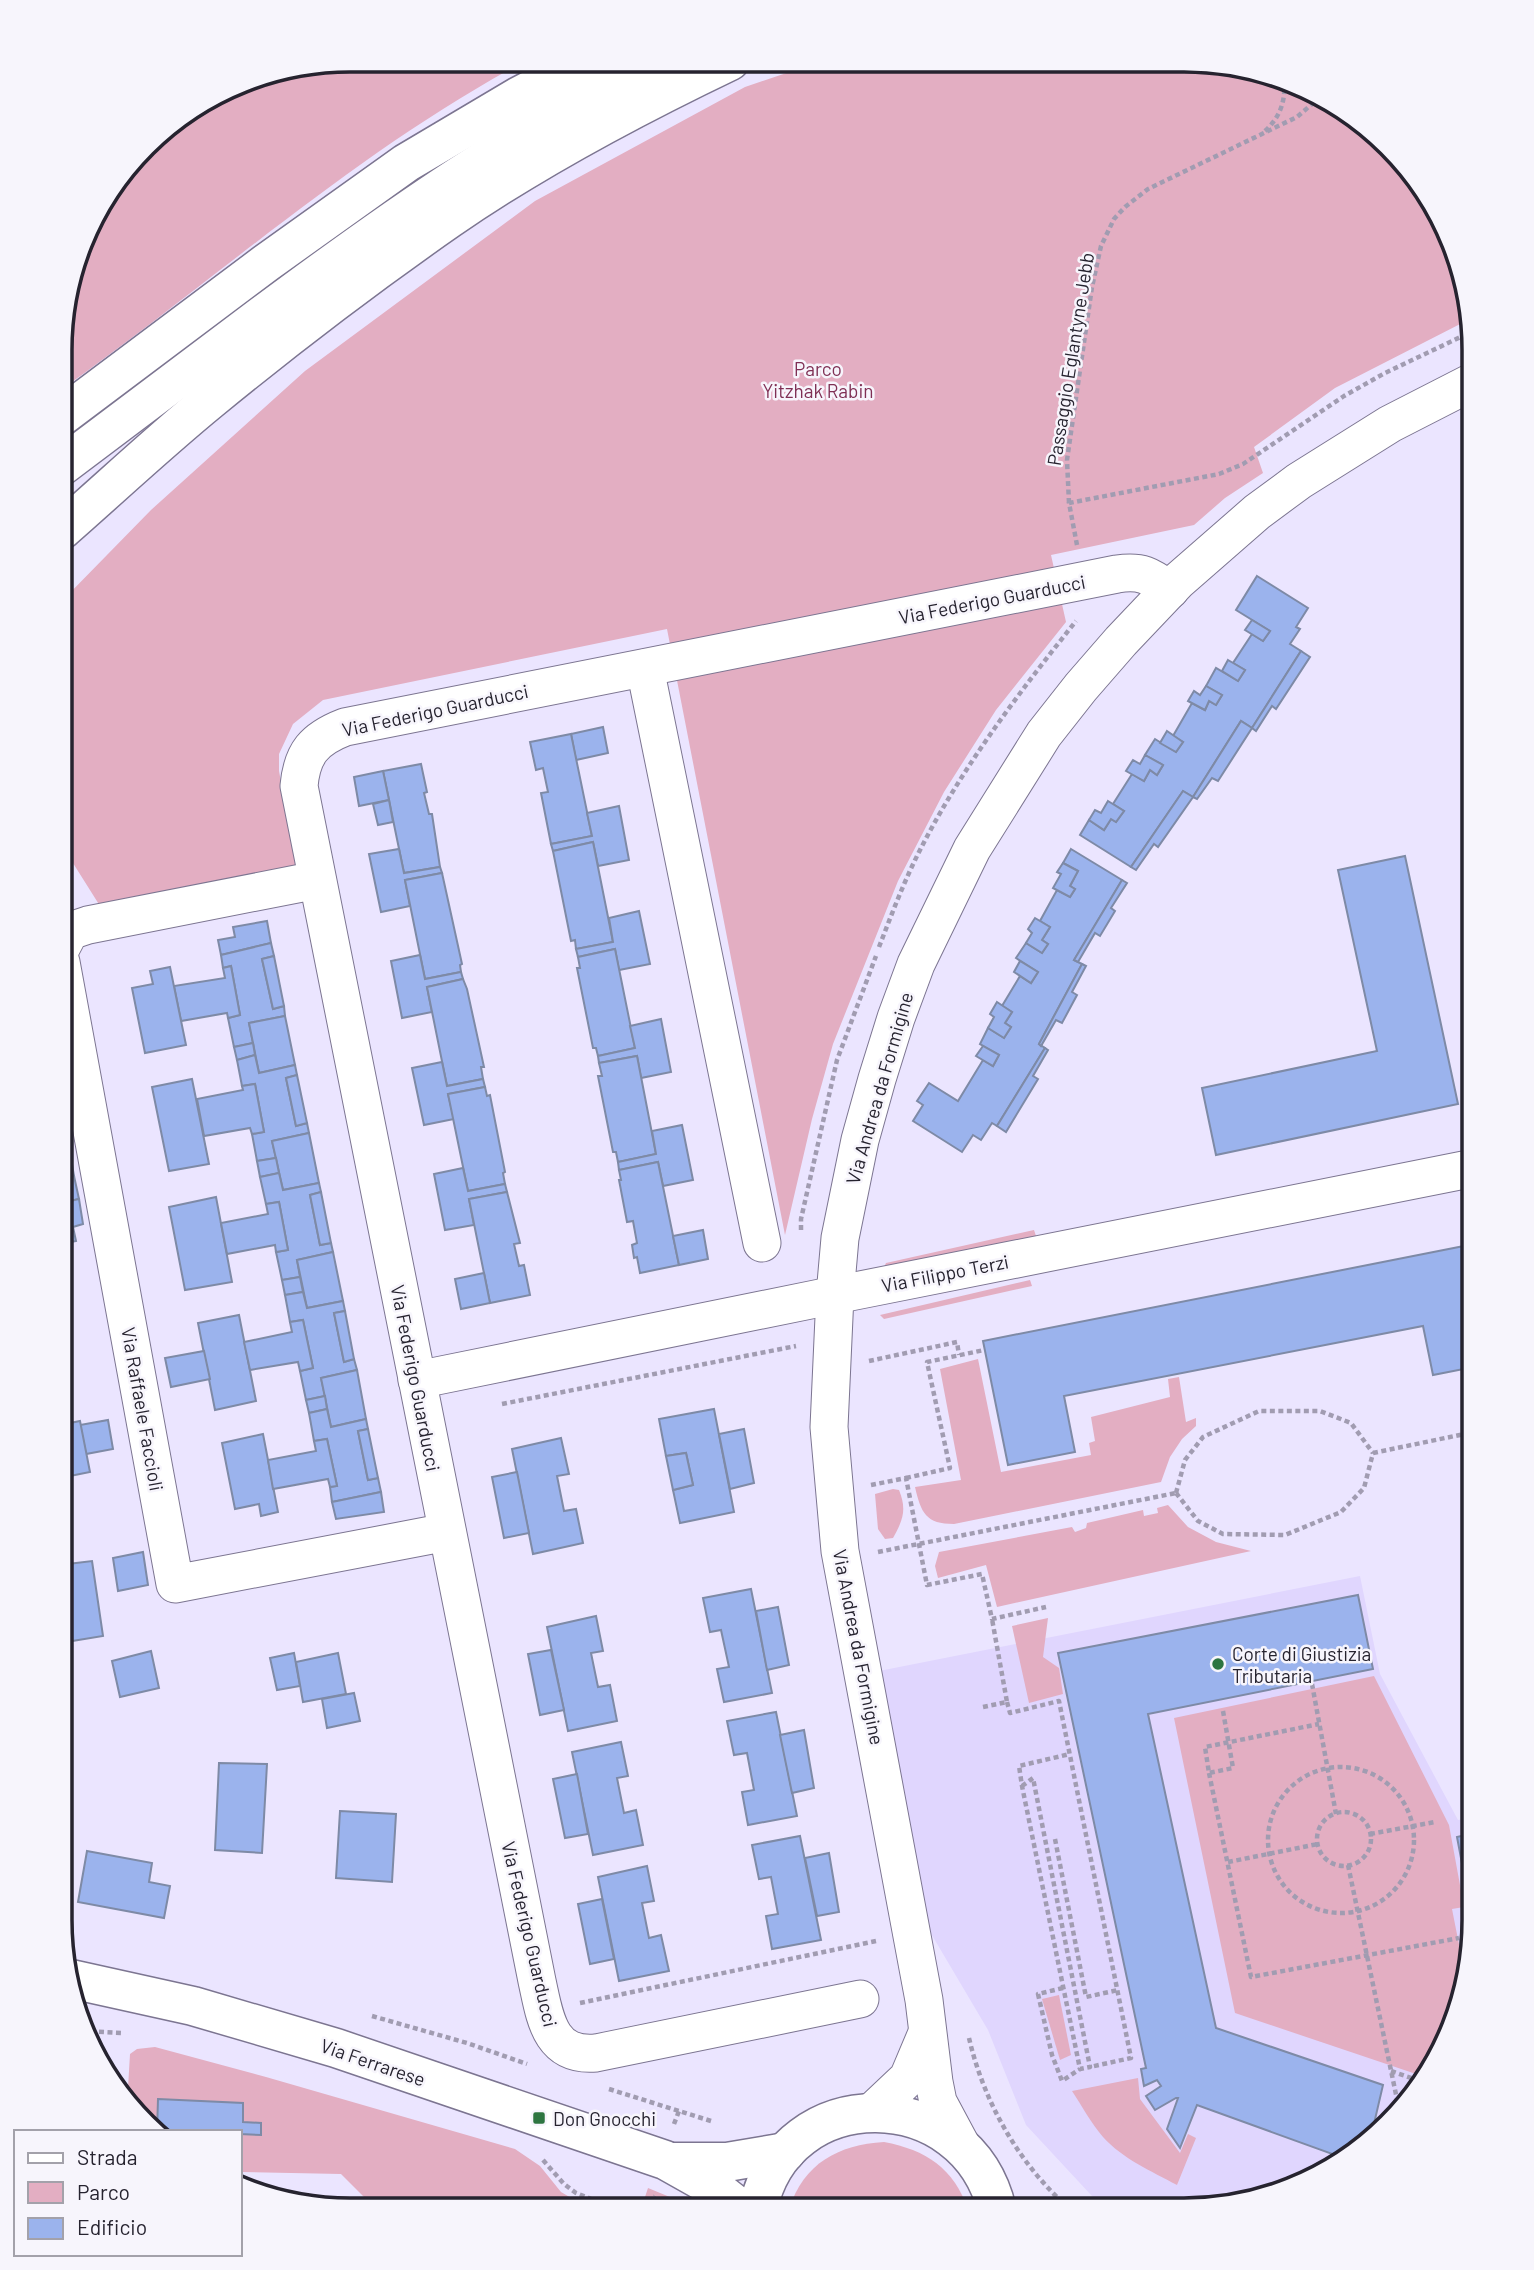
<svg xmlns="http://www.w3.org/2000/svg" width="1534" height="2270" viewBox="0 0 1534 2270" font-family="Barlow,sans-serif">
<rect width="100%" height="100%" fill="#ebe5ff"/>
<path fill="#e0d6fe" d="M1360,1576L1380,1674L1458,1820L1474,1817V1940L1459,2014L1415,2097L1361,2150L1296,2188L1185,2210H1105L1026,2125L988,2030L923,1920L874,1672Z"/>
<g fill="#e3aec2">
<path d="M350,60H527C358,150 217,279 62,389V312L98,205L159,131L256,75Z"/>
<path d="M822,61L1222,62L1295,81L1361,119L1414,173L1452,238L1468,320L1335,388L1254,447L1263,473L1225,498L1194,525L1051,555L1066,622L996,710L944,792L898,881L833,1044L812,1119L785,1235L667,629L323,700L293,724L279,754V771L293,845L311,869L100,906L61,844L62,601L151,510L305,371L535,201L745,87Z"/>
<path d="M1034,1230L1036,1236L888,1269L884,1267L886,1263Z"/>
<path d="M1030,1280L1032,1286L884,1319L880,1315Z"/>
<path d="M978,1359L1001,1472L1091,1455L1089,1443L1095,1441L1091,1417L1170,1397L1168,1379L1179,1377L1186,1422L1196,1418V1426L1182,1439L1170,1457L1161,1482L954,1524C926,1524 921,1513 915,1487L961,1480L940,1369Z"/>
<path d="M893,1489L899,1490C907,1510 903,1520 893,1538L885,1539L878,1529L875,1494Z"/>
<path d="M1168,1505L1188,1527L1216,1542L1251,1551L997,1607L986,1565L938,1578L935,1566L939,1552L1072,1527L1075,1532L1086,1528L1087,1523L1143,1510L1144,1516L1158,1513L1157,1508Z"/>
<path d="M1048,1618L1043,1657L1059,1668L1063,1694L1029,1703L1012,1626Z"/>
<path d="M1374,1676L1449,1825L1464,1907L1452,1909L1466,1980L1459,2014L1425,2077L1235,2013L1174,1718Z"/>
<path d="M1059,1995L1071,2055L1060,2060L1042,1999Z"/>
<path d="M155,2047L266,2077L515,2149L540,2166L561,2192L573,2199L601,2209L375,2208L341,2174L240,2172V2132H154L127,2105L130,2054L137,2049Z"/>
<path d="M1138,2078L1140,2099L1180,2153L1188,2134L1196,2138L1177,2185C1151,2171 1123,2159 1103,2137C1091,2123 1082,2106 1072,2091Z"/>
<path d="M884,2142C926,2150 954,2168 968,2210L789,2209C804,2163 838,2145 884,2142Z"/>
<path d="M648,2188L699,2209H641Z"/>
</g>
<g fill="#9bb3ed" stroke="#7e8aa6" stroke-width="2">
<path d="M1257,576L1308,608L1296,627L1300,629L1290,644L1301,651L1252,728L1241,721L1193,797L1183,791L1131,867L1080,835L1089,820L1104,830L1111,819L1116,822L1124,811L1113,804L1132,774L1144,781L1150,770L1157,775L1163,765L1145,755L1155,739L1176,752L1183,742L1173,736L1192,703L1205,710L1209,701L1216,705L1222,695L1206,686L1216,668L1238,681L1245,670L1233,663L1252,634L1263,641L1270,631L1236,610Z"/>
<path d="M1252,620L1270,631L1263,641L1245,630Z"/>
<path d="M1301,651L1310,657L1276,709L1272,706L1256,731L1252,728Z"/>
<path d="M1228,660L1245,670L1238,681L1222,671Z"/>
<path d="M1206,686L1222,695L1216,705L1209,701L1205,710L1188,701L1194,691L1200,695Z"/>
<path d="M1241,721L1252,728L1218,781L1212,778L1197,799L1193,797Z"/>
<path d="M603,727L608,753L576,760L571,734Z"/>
<path d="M1167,731L1183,742L1176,752L1160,743Z"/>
<path d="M571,734L592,836L551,844L541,793L548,792L543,768L536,770L530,742Z"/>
<path d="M1145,755L1163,765L1157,775L1150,770L1144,781L1126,771L1133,760L1140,764Z"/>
<path d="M421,764L427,792L424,793L429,814H432L440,867L404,873L383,771Z"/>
<path d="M383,771L389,800L359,806L354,777Z"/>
<path d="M1183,791L1193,797L1158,847L1154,844L1136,870L1131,867Z"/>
<path d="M389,800L393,822L378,825L373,804Z"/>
<path d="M1108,801L1124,811L1116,822L1111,819L1104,830L1089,820L1095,810L1101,813Z"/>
<path d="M619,806L629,860L598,866L593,842L553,851L551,844L592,836L587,813Z"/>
<path d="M593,842L613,942L576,949L575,940L571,941L553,851Z"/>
<path d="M399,849L404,873L440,867L442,873L405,880L410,906L381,912L369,854Z"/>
<path d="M1071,849L1122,880L1074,960L1082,964L1039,1044L1045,1048L997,1126L992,1123L981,1140L973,1135L962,1152L913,1121L923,1105L917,1101L929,1083L958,1101L983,1060L993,1066L999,1055L980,1044L988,1028L1004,1038L1011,1027L1005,1023L1012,1012L1002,1006L1020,976L1031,983L1038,972L1016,958L1026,943L1042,953L1048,944L1042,940L1050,927L1040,921L1057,890L1070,897L1075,889L1070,886L1078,871L1063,863Z"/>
<path d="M1405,856L1458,1104L1216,1155L1202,1088L1377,1051L1338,870Z"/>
<path d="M1063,863L1078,871L1070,886L1075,889L1070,897L1053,888L1061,874L1057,872Z"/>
<path d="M442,873L462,964L460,965L461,972L425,979L405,880Z"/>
<path d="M1122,880L1127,883L1111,908L1115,911L1100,936L1095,933L1078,962L1074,960Z"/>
<path d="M639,911L650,964L619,970L615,949L578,957L576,949L613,942L609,918Z"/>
<path d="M1035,918L1050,927L1042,940L1048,944L1042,953L1026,943L1032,933L1028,929Z"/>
<path d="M267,921L271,943L221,955L218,940L235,937L233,927Z"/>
<path d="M271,943L274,956L262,959L273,1009L284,1006L285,1016L249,1023L253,1043L234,1047L228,1018L240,1015L231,966L223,968L221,955Z"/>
<path d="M615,949L635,1048L598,1056L596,1048H593L577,968H580L578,957Z"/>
<path d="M420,955L425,979L461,972L463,979L427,987L432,1012L402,1018L391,961Z"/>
<path d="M274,956L284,1006L273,1009L262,959Z"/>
<path d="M1020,961L1038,972L1031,983L1014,972Z"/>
<path d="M1082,964L1086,966L1072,992L1077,995L1062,1023L1056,1020L1041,1046L1039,1044Z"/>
<path d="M231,966L240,1015L228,1018L227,1013L181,1021L174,986L225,978L223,968Z"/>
<path d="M170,967L186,1045L145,1053L132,988L153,984L150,971Z"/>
<path d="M463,979L467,989L484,1067H481L483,1079L447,1086L427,987Z"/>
<path d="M997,1002L1012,1012L1005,1023L1011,1027L1004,1038L988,1028L994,1017L990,1014Z"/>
<path d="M285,1016L295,1065L259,1073L249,1023Z"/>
<path d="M661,1019L671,1072L641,1078L637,1056L599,1063L598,1056L635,1048L630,1026Z"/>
<path d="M253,1043L255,1055L237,1060L234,1047Z"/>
<path d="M983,1046L999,1055L993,1066L976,1056Z"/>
<path d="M1045,1048L1048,1050L1033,1076L1038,1079L1006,1132L997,1126Z"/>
<path d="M255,1055L259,1073L295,1065L297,1075L286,1078L296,1126L307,1123L309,1133L272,1141L276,1158L257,1161L252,1134L264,1132L255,1084L242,1086L237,1060Z"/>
<path d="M637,1056L656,1154L618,1162L616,1152H613L598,1076H602L599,1063Z"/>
<path d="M442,1062L447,1086L483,1079L485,1087L448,1094L454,1119L424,1125L412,1068Z"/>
<path d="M297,1075L307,1123L296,1126L286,1078Z"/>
<path d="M192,1079L209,1164L169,1171L152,1087Z"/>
<path d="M255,1084L264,1132L252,1134L250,1128L204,1136L197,1099L243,1090L242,1086Z"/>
<path d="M485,1087L487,1096L490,1095L505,1172L503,1173L505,1184L468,1191L448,1094Z"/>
<path d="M61,1099L74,1176L61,1179Z"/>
<path d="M682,1125L693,1180L663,1186L658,1162L619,1170L618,1162L656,1154L652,1131Z"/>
<path d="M309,1133L319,1183L283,1190L272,1141Z"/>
<path d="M276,1158L279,1173L260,1177L257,1161Z"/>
<path d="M658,1162L679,1265L640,1273L637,1257L634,1258L632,1245L637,1243L633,1221L627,1222L619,1180H621L619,1170Z"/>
<path d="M463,1168L468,1191L505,1184L507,1192L469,1199L474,1225L445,1230L434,1174Z"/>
<path d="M279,1173L283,1190L319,1183L321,1192L310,1195L320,1245L331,1243L333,1252L297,1260L300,1277L282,1280L276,1252L288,1250L279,1202L266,1204L260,1177Z"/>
<path d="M74,1176L79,1199L61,1203V1179Z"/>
<path d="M321,1192L331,1243L320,1245L310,1195Z"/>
<path d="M507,1192L520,1243L514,1244L519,1266L524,1265L530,1295L490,1303L469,1199Z"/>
<path d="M216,1197L232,1282L185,1290L169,1207Z"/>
<path d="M79,1199L83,1224L73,1227L76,1241L62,1244L61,1203Z"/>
<path d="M279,1202L288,1250L276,1252L275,1245L227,1254L221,1223L268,1214L266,1204Z"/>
<path d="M703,1230L708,1259L679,1265L673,1236Z"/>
<path d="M1474,1244V1367L1433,1375L1423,1326L1064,1396L1075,1452L1008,1465L983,1341Z"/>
<path d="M333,1252L343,1301L307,1308L297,1260Z"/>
<path d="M484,1273L490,1303L461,1309L455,1279Z"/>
<path d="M300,1277L303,1292L285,1295L282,1280Z"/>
<path d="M303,1292L307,1308L343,1301L345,1311L334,1313L344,1362L354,1359L357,1370L321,1378L325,1396L306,1400L300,1371L313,1368L303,1320L290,1322L285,1295Z"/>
<path d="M345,1311L354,1359L344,1362L334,1313Z"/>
<path d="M239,1315L256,1401L215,1410L198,1323Z"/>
<path d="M303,1320L313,1368L300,1371L298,1362L250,1370L244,1342L292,1332L290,1322Z"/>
<path d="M204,1351L210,1379L171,1387L165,1358Z"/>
<path d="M357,1370L366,1419L331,1427L321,1378Z"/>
<path d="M325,1396L327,1409L309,1413L306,1400Z"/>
<path d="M327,1409L331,1427L366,1419L368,1429L358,1431L368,1480L378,1478L381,1492L332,1502L330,1487L337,1486L327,1439L314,1441L309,1413Z"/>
<path d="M714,1409L734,1512L680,1523L673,1490L693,1485L686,1453L666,1456L659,1419Z"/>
<path d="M108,1420L113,1449L86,1454L80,1425Z"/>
<path d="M80,1421L90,1472L60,1478V1425Z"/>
<path d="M368,1429L378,1478L368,1480L358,1431Z"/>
<path d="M744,1429L754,1483L730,1489L719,1434Z"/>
<path d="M263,1434L278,1512L261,1516L259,1504L235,1509L222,1443Z"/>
<path d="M561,1438L569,1474L557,1476L564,1511L576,1509L583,1543L533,1554L512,1449Z"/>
<path d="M327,1439L337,1486L330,1487L328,1479L273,1489L268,1460L316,1451L314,1441Z"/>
<path d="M686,1453L693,1485L673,1490L666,1456Z"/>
<path d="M517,1472L529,1533L504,1538L492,1477Z"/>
<path d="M381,1492L384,1512L336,1519L332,1502Z"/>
<path d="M143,1552L148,1585L118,1591L113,1558Z"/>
<path d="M92,1561L103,1636L60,1643V1565Z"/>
<path d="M751,1589L772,1693L724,1702L717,1669L729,1667L721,1630L710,1632L703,1598Z"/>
<path d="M1358,1595L1373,1669L1148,1714L1216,2028L1383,2085L1370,2141L1361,2150L1346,2159L1197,2105L1180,2148L1167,2129L1178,2098H1176L1155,2110L1146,2096L1161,2086L1157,2080L1144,2086L1141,2069L1146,2068L1058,1653Z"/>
<path d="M778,1607L789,1665L767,1670L756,1611Z"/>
<path d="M596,1616L603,1651L591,1653L598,1687L610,1685L617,1721L568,1731L547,1627Z"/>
<path d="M551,1650L564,1710L540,1715L528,1654Z"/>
<path d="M151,1651L159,1688L120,1697L112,1661Z"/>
<path d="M294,1653L300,1686L277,1690L270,1658Z"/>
<path d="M338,1653L346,1694L303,1702L296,1662Z"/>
<path d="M354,1693L360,1721L327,1728L322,1699Z"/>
<path d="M776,1712L797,1816L748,1825L742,1792L754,1790L747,1753L734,1755L727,1721Z"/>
<path d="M804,1730L814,1788L792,1793L780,1735Z"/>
<path d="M621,1742L628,1776L617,1778L624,1813L636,1810L643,1845L593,1855L572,1752Z"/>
<path d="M219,1763L267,1764L262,1853L215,1850Z"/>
<path d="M577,1774L588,1834L565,1838L553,1779Z"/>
<path d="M340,1811L396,1814L392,1882L336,1878Z"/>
<path d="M1474,1833V1927L1457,1837Z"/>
<path d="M800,1836L821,1940L772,1949L766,1916L778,1914L771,1877L759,1879L752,1845Z"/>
<path d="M87,1851L152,1863L149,1882L170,1886L164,1918L78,1902Z"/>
<path d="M829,1853L839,1912L817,1916L805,1858Z"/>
<path d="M647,1866L654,1901L642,1903L649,1938L661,1935L669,1971L619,1981L598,1877Z"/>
<path d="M602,1899L614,1959L590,1964L578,1904Z"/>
<path d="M158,2099L243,2103V2122L261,2123V2135L240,2134V2132H157Z"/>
</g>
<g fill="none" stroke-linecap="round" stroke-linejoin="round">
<defs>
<g id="minor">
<path d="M645,668L762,1243"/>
<path d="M61,948L70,931L88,925L317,880"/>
<path d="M61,962L175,1584L447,1532"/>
<path d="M417,1380L835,1295L1474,1168"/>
<path d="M860,1999L596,2053C549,2057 545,2017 537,1981L299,786C302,753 314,739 345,727L1117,574C1142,570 1150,576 1170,590"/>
<path d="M872,2112L908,2078L927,2033"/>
<path d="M961,2145L938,2102L934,2082L924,2000L840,1551L829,1427L835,1295L840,1238L860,1140L877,1079L896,1018L916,964L972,849L1044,734L1081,687L1121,641L1178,581L1257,512L1299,481L1390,424L1474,381"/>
</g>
<g id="secondary">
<path d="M71,1979L193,2006L336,2048L665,2160L713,2187L741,2209"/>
<path d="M672,2162H727L786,2152"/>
</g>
<path id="primary" d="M758,2209C784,2080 967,2082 997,2210"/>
<g id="motorway">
<path d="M62,416L266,263L406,163L519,96L588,60"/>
<path d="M62,466C128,416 195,366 261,316C390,220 522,125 670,60"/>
<path d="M62,530C111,487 159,442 209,401C287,337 367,276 449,219C537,158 634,107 730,61"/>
</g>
</defs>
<use href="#minor" stroke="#7c7591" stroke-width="39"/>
<use href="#secondary" stroke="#7c7591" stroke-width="41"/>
<use href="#primary" stroke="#7c7591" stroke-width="41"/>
<use href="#motorway" stroke="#7c7591" stroke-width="41"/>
<g stroke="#a19cb1" stroke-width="4.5" stroke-dasharray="5 3.5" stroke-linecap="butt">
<path d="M1265,131C1281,116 1286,100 1284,78"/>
<path d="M1069,503L1067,460L1092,287L1101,246L1114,219L1125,207L1148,189L1297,117L1312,104L1317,94"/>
<path d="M1077,545L1069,503L1219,474L1243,464L1344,396L1385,373L1471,332"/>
<path d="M879,947C891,916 903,884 918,854C960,770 1018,694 1076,621"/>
<path d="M801,1230V1219L837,1060L876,956"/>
<path d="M869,1361L957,1342L959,1355"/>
<path d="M502,1404L796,1346"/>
<path d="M1373,1453L1474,1432"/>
<path d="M906,1478L950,1468L927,1362L984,1350"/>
<path d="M871,1485L906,1478L927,1585L982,1574L992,1619L1046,1607"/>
<path d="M1176,1493L1185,1460L1203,1437L1259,1411H1320L1351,1423L1373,1453"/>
<path d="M1176,1493L1198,1521L1223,1534L1285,1535L1341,1512L1364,1488L1373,1453"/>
<path d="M878,1552L1176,1493"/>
<path d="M1312,1684L1336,1814"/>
<path d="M1007,1702L1010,1713L1059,1701L1131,2058L1090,2067"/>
<path d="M983,1707L1007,1702L992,1619"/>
<path d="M1223,1711L1233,1768L1209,1773L1205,1747L1319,1724"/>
<circle cx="1341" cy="1840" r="73"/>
<path d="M1209,1773L1251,1977L1459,1938"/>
<path d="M1022,1786L1033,1778L1090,2067L1080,2069L1022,1786L1019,1766L1070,1754"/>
<circle cx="1344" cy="1839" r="27"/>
<path d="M1370,1834L1435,1822"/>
<path d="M1055,1839L1086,1997L1118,1990"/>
<path d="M1228,1862L1318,1844"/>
<path d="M1348,1865L1398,2104"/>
<path d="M1063,1988L1038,1994L1052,2055L1062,2081L1080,2069"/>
<path d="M580,2003L876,1941"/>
<path d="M372,2016L467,2043L527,2064"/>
<path d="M82,2031L123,2033"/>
<path d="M969,2038C984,2103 1020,2166 1071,2210"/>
<path d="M1391,2071L1423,2082"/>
<path d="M609,2089L679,2111"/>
<path d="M674,2124L679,2111L711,2121"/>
<path d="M543,2160L564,2184L576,2193L616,2209"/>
<path d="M643,2209L655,2196"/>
</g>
<use href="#minor" stroke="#fff" stroke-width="37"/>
<use href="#secondary" stroke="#fff" stroke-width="38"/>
<use href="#primary" stroke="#fff" stroke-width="38"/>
<use href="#motorway" stroke="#fff" stroke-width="38"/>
</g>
<g fill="#2e7541" stroke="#f7f5fc" stroke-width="2.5">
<circle cx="1218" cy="1664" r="7"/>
<rect x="532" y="2111" width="14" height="14" rx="3.5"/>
</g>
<g text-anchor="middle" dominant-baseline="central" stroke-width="5" stroke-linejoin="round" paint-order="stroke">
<g font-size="19" fill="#26232f" stroke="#f7f5fc">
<text transform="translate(1070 359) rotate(-81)">Passaggio Eglantyne Jebb</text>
<text transform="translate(992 599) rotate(-11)">Via Federigo Guarducci</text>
<text transform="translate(435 710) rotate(-12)">Via Federigo Guarducci</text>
<text transform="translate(879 1088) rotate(-74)">Via Andrea da Formigine</text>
<text transform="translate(945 1273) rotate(-11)">Via Filippo Terzi</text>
<text transform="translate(416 1378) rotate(79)">Via Federigo Guarducci</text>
<text transform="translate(143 1409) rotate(80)">Via Raffaele Faccioli</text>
<text transform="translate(859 1647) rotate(79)">Via Andrea da Formigine</text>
<text transform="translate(530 1934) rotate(77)">Via Federigo Guarducci</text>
<text transform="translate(373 2062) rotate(19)">Via Ferrarese</text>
</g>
<g font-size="19" fill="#7f2f54" stroke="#f7f5fc">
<text x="818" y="368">Parco<tspan x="818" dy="22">Yitzhak Rabin</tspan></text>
</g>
<g font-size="19" fill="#26232f" stroke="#f7f5fc" text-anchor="start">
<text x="1232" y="1653">Corte di Giustizia<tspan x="1232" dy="22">Tributaria</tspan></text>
<text x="553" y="2118">Don Gnocchi</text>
</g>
</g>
<path d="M0 0H1534V2270H0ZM350 72H1184A278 278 0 0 1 1462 350V1920A278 278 0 0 1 1184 2198H350A278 278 0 0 1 72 1920V350A278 278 0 0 1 350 72Z" fill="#f7f5fc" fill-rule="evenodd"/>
<path fill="none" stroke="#26232f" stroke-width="3.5" d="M350 72H1184A278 278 0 0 1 1462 350V1920A278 278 0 0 1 1184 2198H350A278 278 0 0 1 72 1920V350A278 278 0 0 1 350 72Z"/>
<rect x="14" y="2130" width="228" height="126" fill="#f7f5fc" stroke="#a3a1aa" stroke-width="2"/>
<rect x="28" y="2153" width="35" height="10" fill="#ffffff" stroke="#a3a1aa" stroke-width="2"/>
<text x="77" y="2165" font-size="21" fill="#26232f">Strada</text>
<rect x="28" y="2182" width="35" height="21" fill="#e3aec2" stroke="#a3a1aa" stroke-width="2"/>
<text x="77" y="2200" font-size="21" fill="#26232f">Parco</text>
<rect x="28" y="2218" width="35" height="21" fill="#9bb3ed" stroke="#a3a1aa" stroke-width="2"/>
<text x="77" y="2235" font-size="21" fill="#26232f">Edificio</text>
</svg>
